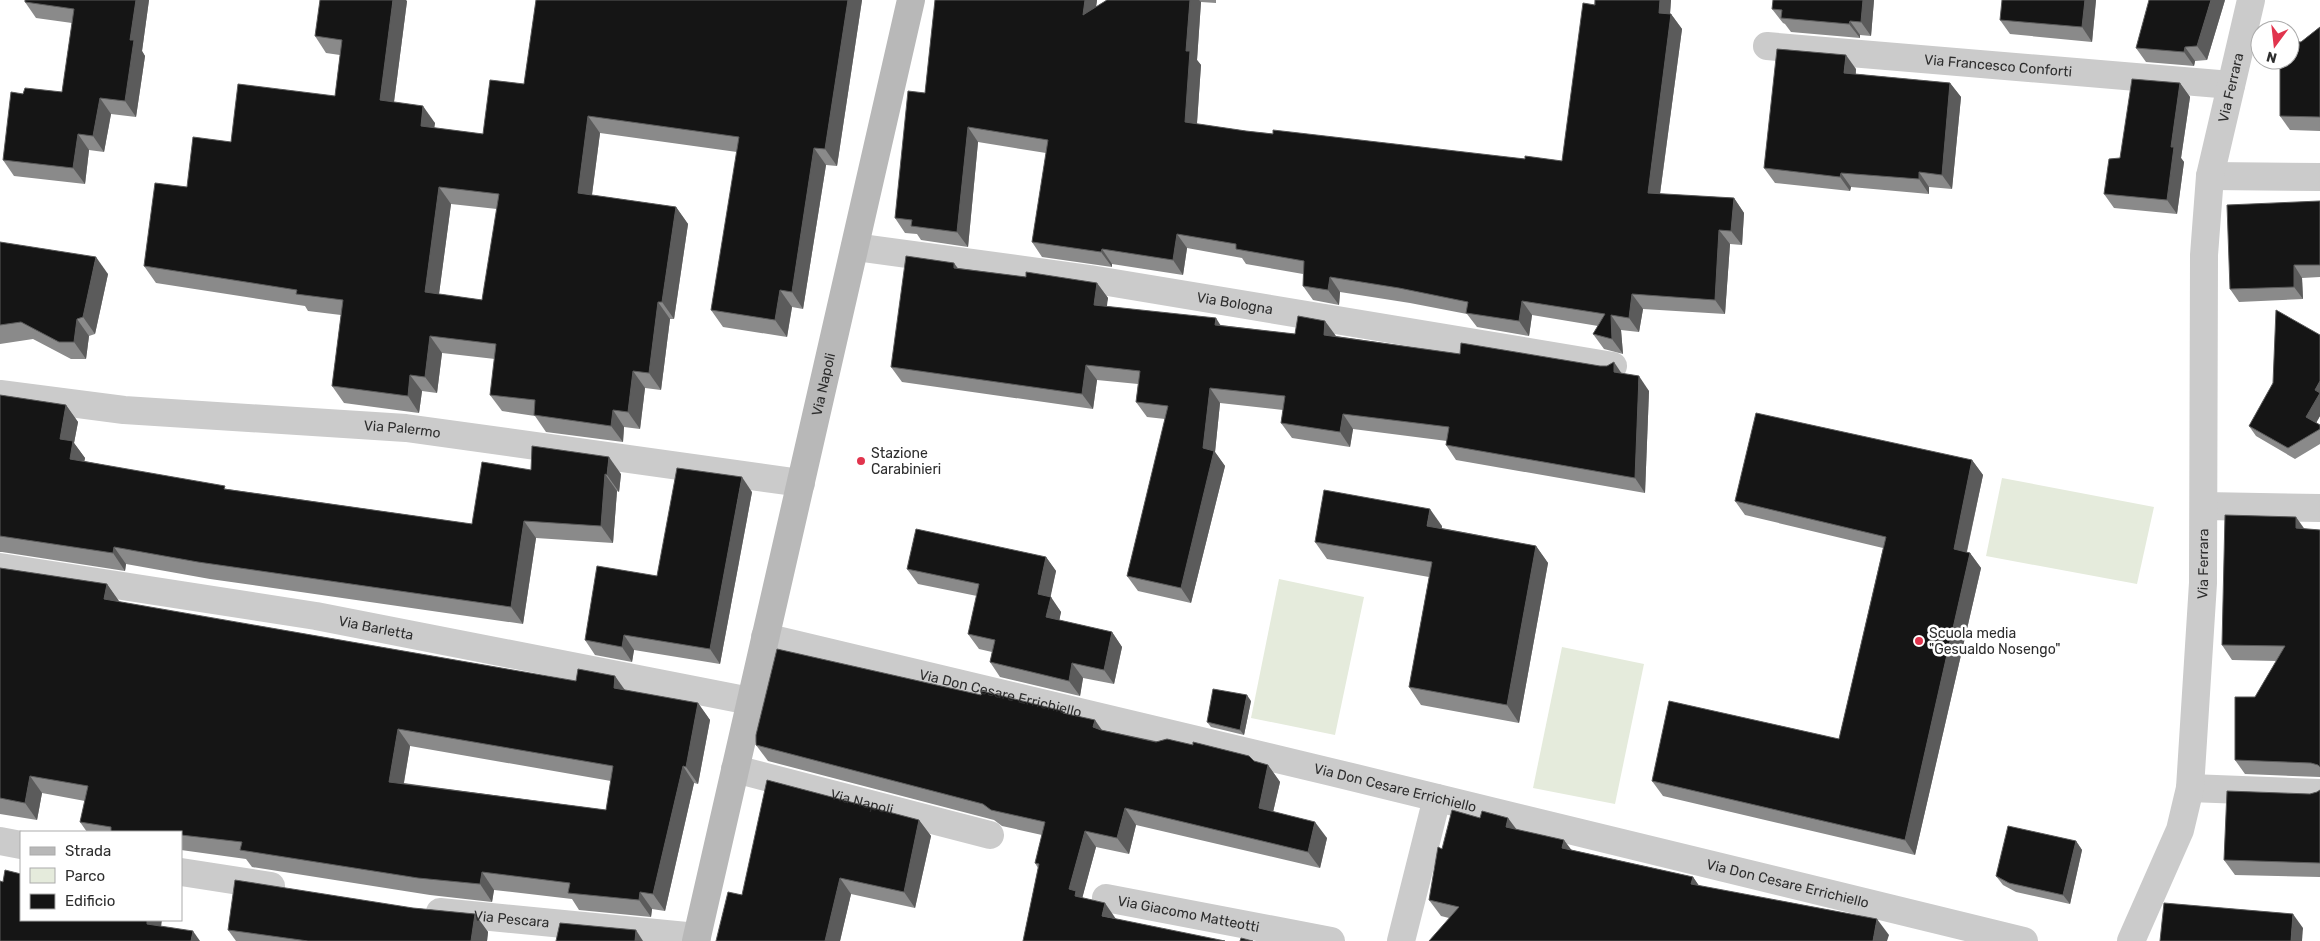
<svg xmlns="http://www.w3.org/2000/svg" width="2320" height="941" viewBox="0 0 2320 941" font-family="Rubik,sans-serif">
<rect width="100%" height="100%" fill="#fff"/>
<g fill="#e5ebdc">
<path d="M2002,478L2154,507L2137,584L1986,556Z"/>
<path d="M1279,579L1364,597L1335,735L1251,718Z"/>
<path d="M1562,647L1644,664L1615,804L1533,788Z"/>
</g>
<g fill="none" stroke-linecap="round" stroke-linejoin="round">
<g stroke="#cbcbcb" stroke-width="28">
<path id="s1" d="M1767,46L2231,85"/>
<path d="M2210,176L2320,177"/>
<path id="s2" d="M855,247L1090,279L1613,366"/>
<path id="s3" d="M0,394L124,410L406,428L801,483"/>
<path d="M2204,506L2320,508"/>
<path id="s4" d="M0,567L316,616L750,701"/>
<path id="s5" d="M765,637L1331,772L2024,941"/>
<path id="s6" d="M735,769L990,835"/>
<path d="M2190,788L2320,793"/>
<path d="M0,841L21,845"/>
<path d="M181,872L271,886"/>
<path id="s7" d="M1106,898L1331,941"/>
<path id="s8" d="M440,912L697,937"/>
<path d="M1401,941L1437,798"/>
<path id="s9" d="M2131,941L2180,830L2190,788L2203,583L2204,255L2210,176L2251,0"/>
</g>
<path stroke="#b8b8b8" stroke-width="28" id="s10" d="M696,941L911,0"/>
</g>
<g fill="#8a8a8a" fill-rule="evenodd">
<path d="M149,0L142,51L145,56L136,117L111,114L104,152L89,150L85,184L14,176L3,160L23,94L62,92L72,23L36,18L25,2Z"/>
<path d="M536,0H862L837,166L826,165L803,309L792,307L787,337L723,327L711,310L737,152L600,133L592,195L676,207L688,224L674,319H670L661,390L645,388L640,429L624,427L623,442L546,432L535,416L502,411L490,395L495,359L442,353L437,393L422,391L419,413L344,403L332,386L341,315L308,311L305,306L156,283L144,266L187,187L231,142L335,96L340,55L326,53L315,36L407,1L394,102L435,123L434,128L483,134L524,84ZM451,204L497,209L482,300L439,294Z"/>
<path d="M935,0H1097L1096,7L1107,0H1216V3L1201,2L1197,60L1201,65L1197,124L1246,131L1525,159L1562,161L1595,0H1671L1670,14H1671L1682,29L1660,194L1734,198L1744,213L1742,245L1730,244L1725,314L1643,309L1639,332L1621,330L1623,354L1604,349L1593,334L1598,326L1532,315L1529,336L1477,327L1467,314L1410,303L1340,292L1339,305L1313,300L1303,286V274L1246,264L1242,258L1187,248L1183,275L1112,264V267L1042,257L1032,242L1046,153L978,142L968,247L921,240L917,234L905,233L895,218L925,93Z"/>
<path d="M1874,0L1871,36L1860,35V38L1791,32L1785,24L1783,23L1772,9Z"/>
<path d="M2096,0L2092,42L2010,34L2000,20Z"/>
<path d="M2225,0L2207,60L2195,61L2194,66L2146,62L2136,48Z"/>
<path d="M2320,27V131L2290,130L2280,116L2301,42Z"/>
<path d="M1856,69V74L1950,83L1961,97L1952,189L1929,187V194L1851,187L1850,191L1775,183L1764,168Z"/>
<path d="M2180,83L2190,97L2181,158L2184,162L2177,214L2114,208L2104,194L2120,158Z"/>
<path d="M2320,201V277L2302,278L2303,299L2239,302L2230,289Z"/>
<path d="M0,242L108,274L95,334L89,336L86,359H71L33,339L0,344Z"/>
<path d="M958,268L1026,277L1097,283L1108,298L1106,306L1221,325L1295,334L1336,336L1460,354L1622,373L1649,391L1645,493L1456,460L1446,445L1447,441L1353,429L1350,447L1292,438L1281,423L1283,410L1220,403L1215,452L1225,466L1191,603L1138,591L1127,576L1165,419L1147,417L1136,402L1138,384L1097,380L1093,409L902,382L891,367Z"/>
<path d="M2320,335V416L2316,422L2320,425V444L2295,459L2256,436L2249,426Z"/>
<path d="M0,395L66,405L78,422L74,443L85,458L84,461L227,489L472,524L531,470L621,474L619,492L617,491L613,543L536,538L523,624L210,579L126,564L125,571L2,552H0Z"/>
<path d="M1972,460L1983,475L1967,552L1970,553L1981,568L1915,855L1663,796L1652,781L1839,739L1883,548L1745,515L1735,501Z"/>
<path d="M752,492L720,664L634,650L632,662L595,655L585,640Z"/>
<path d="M1442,526V528L1536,546L1548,563L1519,723L1421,705L1409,687L1429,577L1327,559L1315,542Z"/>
<path d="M2305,529L2320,530V777L2245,774L2235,760L2255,697L2277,661L2232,660L2222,645Z"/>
<path d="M1046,557L1056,571L1050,597L1061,612L1059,620L1112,632L1122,647L1114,684L1083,678L1080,696L1000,677L990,662L992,652L979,649L968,634L977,596L918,584L907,569Z"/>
<path d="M0,568L107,584L119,602L698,703L710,720L698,784L694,783L665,911L652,909L651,917L579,910L572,899L494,890L492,902L430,895L252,867L246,859L181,850V832H87L80,822L85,801L42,793L37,820L0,814ZM410,746L611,781L606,810L404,783Z"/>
<path d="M1251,701L1244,735L1211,727L1207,722Z"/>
<path d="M1065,713L1102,730L1254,761L1268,765L1280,782L1273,812L1327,838L1320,868L1136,825L1129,854L1096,847L1082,898L1023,941L1038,868L1035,863L1042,835L1002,826L994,820L768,761L756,745Z"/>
<path d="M2320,790V877L2235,875L2224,860L2310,794L2317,792Z"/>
<path d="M919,820L931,836L915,908L851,894L840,941H716L742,895Z"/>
<path d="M1516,829L1572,850L1693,877L1699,886L1889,935L1449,918L1441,916L1429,900L1442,849Z"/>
<path d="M2076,841L2082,850L2070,904L2016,892L2003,885L1996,876Z"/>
<path d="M413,908L475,914L488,932L487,941H236L228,930Z"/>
</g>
<g fill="#5b5b5b">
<path d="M136,0H149L142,51L145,56L136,117L125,101L130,40Z"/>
<path d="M393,0H406L407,1L392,117L380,100Z"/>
<path d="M848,0H862L837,166L825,149Z"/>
<path d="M1085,0H1097L1093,30L1083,15Z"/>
<path d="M1190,0H1199L1201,2L1197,60L1201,65L1196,136L1185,122L1186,51Z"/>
<path d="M1660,0H1671L1669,27L1659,13Z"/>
<path d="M1863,0H1874L1871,36L1861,22Z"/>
<path d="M2085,0H2096L2092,42L2082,27Z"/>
<path d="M2211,0H2225L2207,60L2197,46Z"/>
<path d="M1671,14L1682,29L1658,208L1648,193Z"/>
<path d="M1850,21L1860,35V38L1849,24Z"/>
<path d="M2185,47L2195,61L2194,66L2184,52Z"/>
<path d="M1846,55L1856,69L1854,87L1844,73Z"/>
<path d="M1950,83L1961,97L1952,189L1942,175Z"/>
<path d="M2180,83L2190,97L2181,158L2184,162L2177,214L2167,200L2171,147Z"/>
<path d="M100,98L111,114L104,152L93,136Z"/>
<path d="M423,106L435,123L432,143L421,126Z"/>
<path d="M588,116L600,133L590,209L578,193Z"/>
<path d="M968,127L978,142L968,247L957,232Z"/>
<path d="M78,134L89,150L85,184L73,168Z"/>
<path d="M814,148L826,165L803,309L792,292Z"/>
<path d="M1919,172L1929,187V194L1919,179Z"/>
<path d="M1841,173L1851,187L1850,191L1840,177Z"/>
<path d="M439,187L451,204L437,309L425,292Z"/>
<path d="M1734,198L1744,213L1742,245L1731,231Z"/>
<path d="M676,207L688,224L674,319L662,302Z"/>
<path d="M1719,230L1730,244L1725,314L1715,300Z"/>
<path d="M1177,234L1187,248L1183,275L1173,260Z"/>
<path d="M1102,249L1112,264V267L1101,252Z"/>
<path d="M96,257L108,274L95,334L83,317Z"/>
<path d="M954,263L965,278L954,268Z"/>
<path d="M2294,265L2302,278L2303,299L2294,287Z"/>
<path d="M1330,277L1340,292L1339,305L1328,290Z"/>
<path d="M1097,283L1108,298L1105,320L1094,305Z"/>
<path d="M780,290L792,307L787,337L775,320Z"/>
<path d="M1632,294L1643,309L1639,332L1629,318Z"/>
<path d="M1522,301L1532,315L1529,336L1519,321Z"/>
<path d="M658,302L670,319L661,390L649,373Z"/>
<path d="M1611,315L1621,330L1623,354L1612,339Z"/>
<path d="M1216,318L1226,334L1215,325Z"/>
<path d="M77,319L89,336L86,359L74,342Z"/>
<path d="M1325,321L1336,336L1334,350L1324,335Z"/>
<path d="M430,336L442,353L437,393L425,377Z"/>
<path d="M1614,362L1624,377L1614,372Z"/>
<path d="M1086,365L1097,380L1093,409L1082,394Z"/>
<path d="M633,371L645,388L640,429L628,412Z"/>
<path d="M410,375L422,391L419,413L408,396Z"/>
<path d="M1639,376L1649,391L1645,493L1635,478Z"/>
<path d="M2320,381V416L2314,427L2306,417L2315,390Z"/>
<path d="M1210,388L1220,403L1215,452L1225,466L1191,603L1181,588L1203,448Z"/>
<path d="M66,405L78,422L74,443L85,458L82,476L70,459L60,439Z"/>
<path d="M613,410L624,427L623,442L611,426Z"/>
<path d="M1343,414L1353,429L1350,447L1340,432Z"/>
<path d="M609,457L621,474L619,492L607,475Z"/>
<path d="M1972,460L1983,475L1964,564L1954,549Z"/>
<path d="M605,474L617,491L613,543L601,526Z"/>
<path d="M742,477L752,492L720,664L710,649Z"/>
<path d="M1430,509L1442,526L1439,543L1427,526Z"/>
<path d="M2296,517L2306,531L2296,528Z"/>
<path d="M524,521L536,538L523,624L511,607Z"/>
<path d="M1536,546L1548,563L1519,723L1507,705Z"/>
<path d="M114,547L126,564L125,571L113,553Z"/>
<path d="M1970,553L1981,568L1915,855L1905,840Z"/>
<path d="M1046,557L1056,571L1048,609L1038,594Z"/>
<path d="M107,584L119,601L116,616L104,599Z"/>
<path d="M1051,597L1061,612L1057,632L1046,617Z"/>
<path d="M1112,632L1122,647L1114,684L1104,670Z"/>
<path d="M624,635L634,650L632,662L622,647Z"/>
<path d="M1072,663L1083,678L1080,696L1069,681Z"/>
<path d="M615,676L627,693L614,688Z"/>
<path d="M1247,695L1251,701L1244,735L1240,730Z"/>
<path d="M698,703L710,720L698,784L686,767Z"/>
<path d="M1095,720L1106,736L1093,727Z"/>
<path d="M398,729L410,746L401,799L389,782Z"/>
<path d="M1268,765L1280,782L1270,825L1259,808Z"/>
<path d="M683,766L694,783L665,911L653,894Z"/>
<path d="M30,776L42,793L37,820L25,803Z"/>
<path d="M1125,808L1136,825L1129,854L1117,838Z"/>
<path d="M1508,818L1520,834L1506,827Z"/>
<path d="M919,820L931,836L915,908L904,892Z"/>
<path d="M1315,822L1327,838L1320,868L1308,852Z"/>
<path d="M1085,831L1096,847L1082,899L1086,913L1069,889Z"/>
<path d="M1564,840L1576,856L1562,848Z"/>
<path d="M2076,841L2082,850L2070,904L2063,895Z"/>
<path d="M482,872L494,890L492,902L480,884Z"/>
<path d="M1693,877L1704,893L1691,884Z"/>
<path d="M840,878L851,894L840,941H825Z"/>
<path d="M640,892L652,909L651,917L639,900Z"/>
<path d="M1105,903L1116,919L1102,916Z"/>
<path d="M475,914L488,932L487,941H471Z"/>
<path d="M2293,914L2303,928L2302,941H2291Z"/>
<path d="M1877,919L1889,935L1887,941H1873Z"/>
<path d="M147,920H162L159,941L147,924Z"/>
<path d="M636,930L643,941H635Z"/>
<path d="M193,931L200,941H191Z"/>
</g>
<g fill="#151515" stroke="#5b5b5b" fill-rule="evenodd">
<path d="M25,0H136L130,40H134L125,101L100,98L93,136L78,134L73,168L3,160L11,92L23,94L25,88L62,92L74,9L25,2Z"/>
<path d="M320,0H393L380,100L423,106L421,126L483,134L490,80L524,84L536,0H848L825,149L814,148L792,292L780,290L775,320L711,310L739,137L588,116L578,193L676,207L662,302H658L649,373L633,371L628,412L613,410L611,426L534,415L535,400L490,395L496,344L430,336L425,377L410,375L408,396L332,386L343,300L296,294L297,290L144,266L155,183L187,187L193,137L231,142L238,84L335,96L342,40L315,36ZM439,187L499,194L482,300L425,292Z"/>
<path d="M935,0H1085L1083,15L1107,0H1190L1186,51H1190L1185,122L1246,131L1273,134V130L1525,159V156L1562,161L1583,3L1595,5V0H1660L1659,13L1671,14L1648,193L1734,198L1731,231L1719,230L1715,300L1632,294L1629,318L1611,315L1612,339L1593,334L1605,314L1522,301L1519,321L1466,313L1468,302L1399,288L1330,277L1328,290L1303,286L1304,261L1236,249V244L1177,234L1173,260L1102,249L1101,252L1032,242L1048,140L968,127L957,232L911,226L912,220L895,218L908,91L925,93Z"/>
<path d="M1773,0H1863L1861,22L1850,21L1849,24L1781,18L1782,10L1772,9Z"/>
<path d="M2002,0H2085L2082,27L2000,20Z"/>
<path d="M2149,0H2211L2197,46L2185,47L2184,52L2136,48Z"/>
<path d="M2320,27V117L2280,116V60H2290V41L2301,42Z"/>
<path d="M1777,49L1846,55L1844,73L1950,83L1942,175L1919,172V179L1841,173L1840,177L1764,168Z"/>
<path d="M2132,79L2180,83L2171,147H2174L2167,200L2104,194L2109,159L2120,158Z"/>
<path d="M2320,201V265H2294V287L2230,289L2227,205Z"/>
<path d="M0,242L96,257L83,317L77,319L74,342H59L21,322L0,325Z"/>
<path d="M906,256L954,263V268L1026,277V272L1097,283L1094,305L1216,318L1215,325L1295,334L1298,316L1325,321L1324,335L1460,354L1461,343L1600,366H1607L1614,362V372L1639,376L1635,478L1446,445L1449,427L1343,414L1340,432L1281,423L1285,396L1210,388L1203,448L1214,451L1181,588L1127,576L1168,406L1136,402L1140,371L1086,365L1082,394L891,367Z"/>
<path d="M2276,310L2320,335V381L2315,390L2320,393L2306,417L2320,425V429L2288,448L2249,426L2273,383Z"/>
<path d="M0,395L66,405L60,439L73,441L70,459L225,486L224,489L472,524L482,462L531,470L532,446L609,457L607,475L605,474L601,526L524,521L511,607L198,562L114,547L113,553L0,536Z"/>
<path d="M1756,413L1972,460L1954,549L1970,553L1905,840L1652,781L1669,701L1839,739L1886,537L1735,501Z"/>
<path d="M677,468L742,477L710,649L624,635L622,647L585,640L597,566L657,576Z"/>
<path d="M1324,490L1430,509L1427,526L1536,546L1507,705L1409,687L1432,562L1315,542Z"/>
<path d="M2225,515L2296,517V528L2320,530V767L2318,765L2311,763L2235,760V697H2255L2285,646L2222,645Z"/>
<path d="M916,529L1046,557L1038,594L1051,597L1046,617L1112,632L1104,670L1072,663L1069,681L990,662L995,640L968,634L979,584L907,569Z"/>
<path d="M0,568L107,584L104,599L576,681L578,669L615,676L614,688L698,703L686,767L683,766L653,894L640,892L639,900L568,893L570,883L482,872L480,884L418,878L240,850L242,842L181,835V832H111V827L80,822L88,786L30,776L25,803L0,798ZM398,729L613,766L606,810L389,782Z"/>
<path d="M777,649L981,695L982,691L1063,711V713L1095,720L1093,727L1101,730L1156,742L1167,739L1193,745V742L1249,756L1254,761L1268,765L1259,808L1315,822L1308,852L1125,808L1117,838L1085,831L1069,889L1076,891L1075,896L1105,903L1102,916L1225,941H1023L1039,864L1035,863L1045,822L991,810L983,804L756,745V735Z"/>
<path d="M1213,689L1247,695L1240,730L1207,722Z"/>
<path d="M767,780L919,820L904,892L840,878L825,941H716L728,892L742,895Z"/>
<path d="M2320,790V863L2224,860L2227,791L2310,794L2317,792Z"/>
<path d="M1452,810L1480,818L1482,811L1508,818L1506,827L1564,840L1562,848L1693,877L1691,884L1877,919L1873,941H1429L1459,907L1429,900L1438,847L1442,849Z"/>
<path d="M2008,826L2076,841L2063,895L2009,883L1996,876Z"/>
<path d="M5,870L21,874V920H147V924L193,931L191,941H0V881L3,882Z"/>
<path d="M235,880L413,908L475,914L471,941H308L228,930Z"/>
<path d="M2164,903L2293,914L2291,941H2160Z"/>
<path d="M560,923L636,930L635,941H556Z"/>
<path d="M1241,938L1253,941H1240Z"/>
</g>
<g fill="#e1344d" stroke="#fff" stroke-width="2">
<circle cx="861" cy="461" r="5"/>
<circle cx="1919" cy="641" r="5"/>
</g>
<g text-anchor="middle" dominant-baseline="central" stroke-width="5" stroke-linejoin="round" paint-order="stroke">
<g font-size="14" fill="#2e2e2e" stroke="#fff">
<text stroke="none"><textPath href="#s1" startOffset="232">Via Francesco Conforti</textPath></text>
<text stroke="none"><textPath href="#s9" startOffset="868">Via Ferrara</textPath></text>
<text stroke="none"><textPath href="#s2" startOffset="384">Via Bologna</textPath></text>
<text stroke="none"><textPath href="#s10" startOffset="571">Via Napoli</textPath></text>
<text stroke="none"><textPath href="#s3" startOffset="404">Via Palermo</textPath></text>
<text stroke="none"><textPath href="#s9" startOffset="389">Via Ferrara</textPath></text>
<text stroke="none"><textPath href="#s4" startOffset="381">Via Barletta</textPath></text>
<text stroke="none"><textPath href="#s5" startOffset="242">Via Don Cesare Errichiello</textPath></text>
<text stroke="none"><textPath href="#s5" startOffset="648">Via Don Cesare Errichiello</textPath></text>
<text stroke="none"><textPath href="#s6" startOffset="131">Via Napoli</textPath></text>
<text stroke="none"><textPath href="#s5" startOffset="1052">Via Don Cesare Errichiello</textPath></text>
<text stroke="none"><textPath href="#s7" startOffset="84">Via Giacomo Matteotti</textPath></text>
<text stroke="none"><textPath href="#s8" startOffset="72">Via Pescara</textPath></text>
</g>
<g font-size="14" fill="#2e2e2e" stroke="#fff" text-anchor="start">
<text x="871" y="453">Stazione<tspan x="871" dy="16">Carabinieri</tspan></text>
<text x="1929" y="633">Scuola media<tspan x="1929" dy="16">"Gesualdo Nosengo"</tspan></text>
</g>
</g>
<rect x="20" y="831" width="162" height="90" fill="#ffffff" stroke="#ababab"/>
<rect x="30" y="847" width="25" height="8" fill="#b8b8b8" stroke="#ababab"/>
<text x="65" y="856" font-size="15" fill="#2e2e2e">Strada</text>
<rect x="30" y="868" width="25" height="15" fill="#e5ebdc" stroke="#ababab"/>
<text x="65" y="881" font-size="15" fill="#2e2e2e">Parco</text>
<rect x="30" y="894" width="25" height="15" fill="#151515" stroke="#ababab"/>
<text x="65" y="906" font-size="15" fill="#2e2e2e">Edificio</text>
<g transform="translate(2275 45) rotate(195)"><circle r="24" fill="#ffffff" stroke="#ababab"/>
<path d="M0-4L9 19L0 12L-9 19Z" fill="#e1344d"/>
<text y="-8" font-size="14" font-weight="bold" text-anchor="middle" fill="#2e2e2e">N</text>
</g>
</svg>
